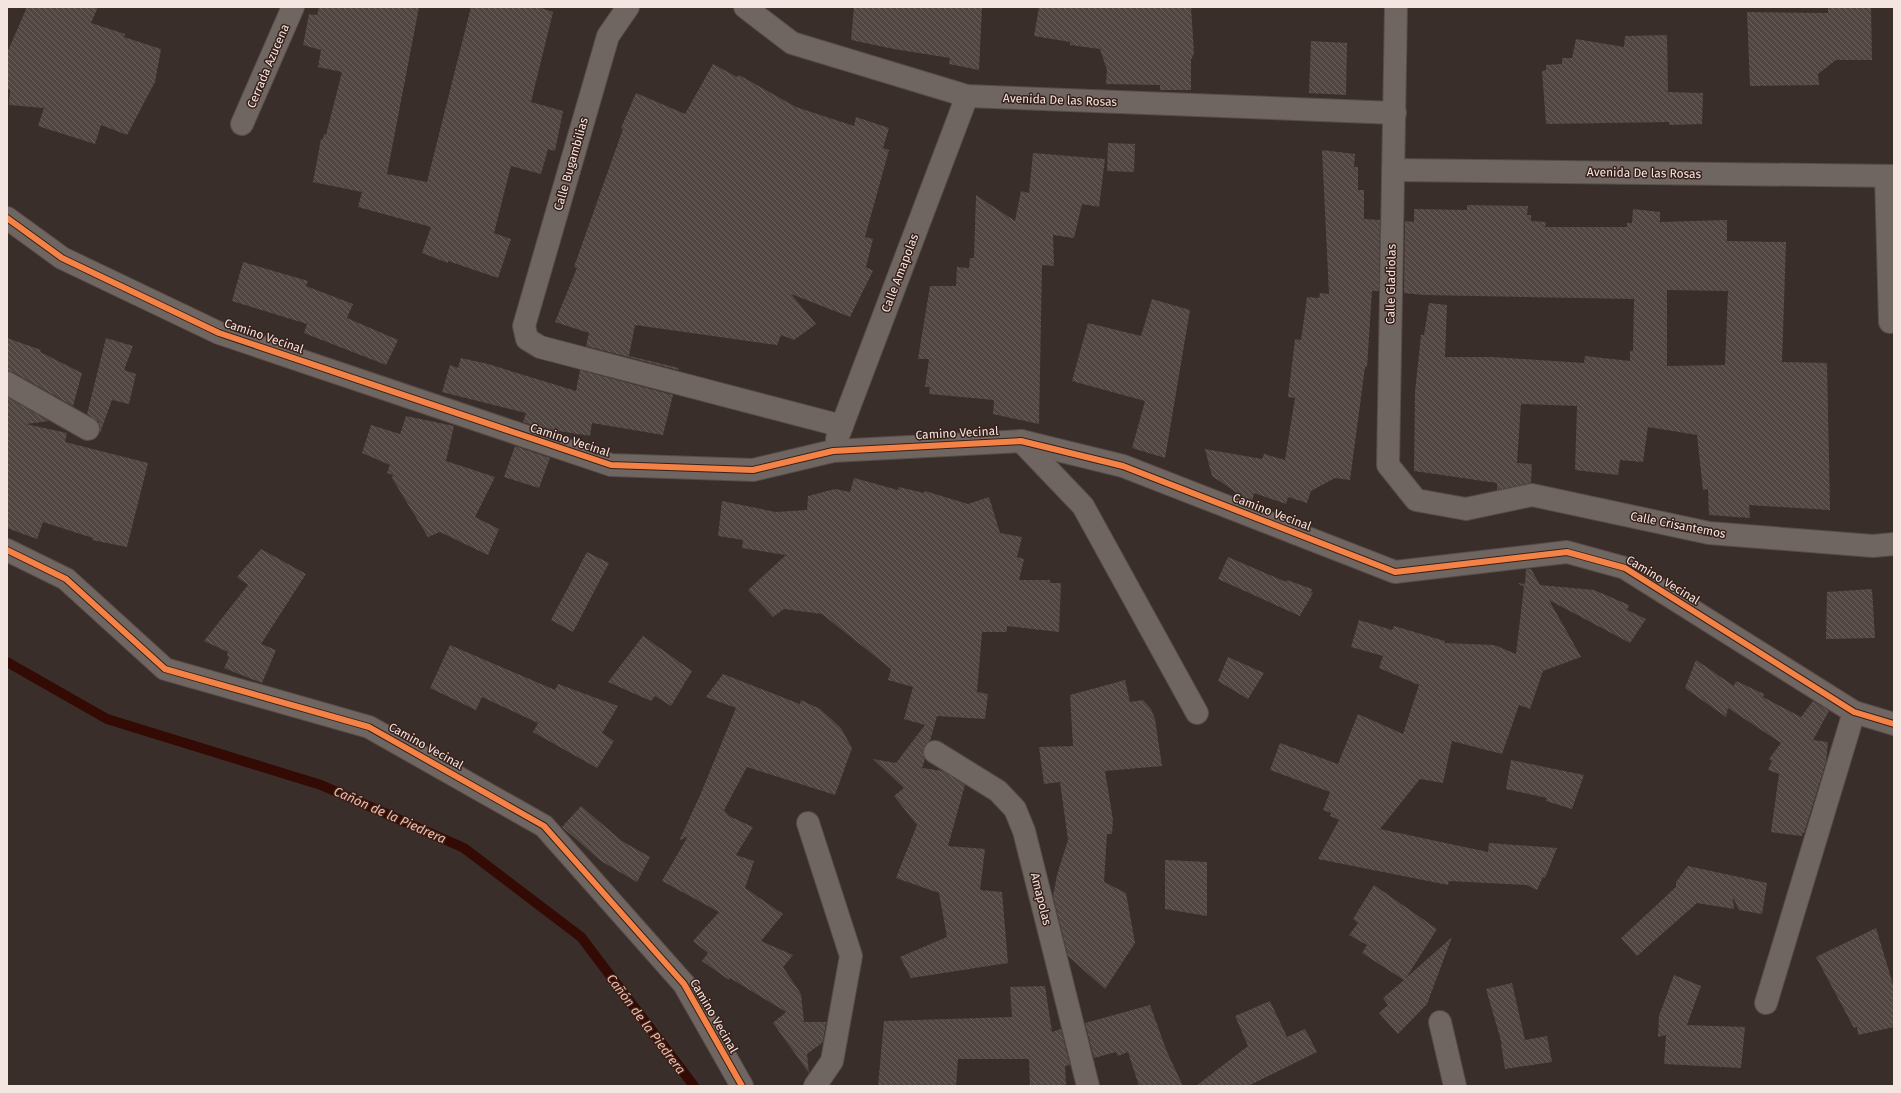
<svg xmlns="http://www.w3.org/2000/svg" width="1901" height="1093" viewBox="0 0 1901 1093" font-family="'Fira Sans',sans-serif">
<defs>
<pattern id="building-back-hatch" width="6" height="6" patternUnits="userSpaceOnUse"><rect width="6" height="6" fill="#514642"/><path d="M-1 5l2 2M0 0l6 6M5-1l2 2" fill="none" stroke="#6b615d"/></pattern>
</defs>
<rect width="100%" height="100%" fill="#3a2e2a"/>
<g fill="none" stroke-linecap="round" stroke-linejoin="round">
<path stroke="#340a04" stroke-width="10" d="M7,662L107,719L321,785L464,848L581,937L694,1086"/>
</g>
<g fill="url(#building-back-hatch)" fill-rule="evenodd">
<path d="M27,7H98L91,23L125,34L124,37L161,49L155,82L127,135L101,125L95,144L38,126L44,108L9,105L10,90L7,89V53Z"/>
<path d="M319,7H419L387,174L427,182L471,7H538L553,12L531,102L563,111L555,151L548,149L541,174L511,166L494,233L511,239L498,278L448,261V263L422,253L431,227L358,207L362,192L313,182L321,139H323L324,134L326,135L342,72L318,67L321,50L303,45L309,14L317,15Z"/>
<path d="M854,7H982L979,70L949,64L950,58L894,49L851,40Z"/>
<path d="M1039,7H1191L1194,53L1191,60V90H1160V85L1106,84L1107,70L1100,49L1070,45V42L1034,36Z"/>
<path d="M1828,7H1871L1872,60H1836L1818,74L1819,85L1750,86L1747,12L1828,13Z"/>
<path d="M1667,35L1668,92L1703,93L1702,124L1669,125V122L1546,124L1542,71L1546,70V65L1562,64V58H1572L1576,39L1624,47L1625,36Z"/>
<path d="M1311,41L1347,43L1346,95L1309,93Z"/>
<path d="M713,64L737,77L739,75L796,107L854,126L856,117L889,128L883,148L889,150L865,237L873,239L866,267L873,271L850,317L791,294L816,324L794,340L781,335L777,345L635,325L629,356L679,368L678,370L586,346L589,333L555,322L577,268L574,267L623,129L621,128L636,93L685,114Z"/>
<path d="M1108,143L1135,144L1134,172L1107,171Z"/>
<path d="M1322,150L1355,154L1354,167H1358V190H1364V219L1380,220L1379,291H1372L1367,367H1365L1350,480L1335,478L1311,491L1307,503L1288,497L1286,504L1254,493L1252,503L1212,476L1205,449L1262,459L1264,454L1285,460L1295,398L1288,397L1295,339L1301,340L1307,297L1319,298L1320,293L1329,294Z"/>
<path d="M1033,153L1105,159L1099,207L1082,204L1074,238L1053,235L1054,266L1042,265L1039,424L993,414L994,400L929,394L930,387H925L929,359H918L930,286H956L957,267L969,268L970,258H974L976,195L1015,221L1021,191L1029,193Z"/>
<path d="M1467,205L1528,206L1527,215H1531V221L1546,222L1545,227H1627V223H1632L1633,209L1660,212V222L1727,220V241L1786,242L1782,362L1827,363L1830,510L1749,505L1750,518L1709,515L1708,489L1703,490L1697,435L1648,427L1643,462L1620,460L1618,475L1575,470L1577,406L1521,404L1517,463L1532,464L1531,483L1497,490V483L1414,471L1415,392L1421,335H1424L1429,303L1447,305L1445,357H1492L1584,363L1585,356L1630,361V351H1633L1634,299L1424,295L1404,293L1405,221L1414,222V209L1467,210ZM1667,290L1728,291L1725,365L1667,366Z"/>
<path d="M243,262L308,281L306,286L353,304L347,318L398,340L386,365L304,333L307,324L232,301Z"/>
<path d="M1152,299L1190,310L1165,458L1132,448L1145,401L1072,381L1088,323L1141,336Z"/>
<path d="M7,338L41,350L40,352L82,373L73,406L13,372L7,371Z"/>
<path d="M106,338L133,346L124,370L136,374L129,404L112,400L100,433L99,422L87,414Z"/>
<path d="M461,358L488,364L576,391L580,370L673,395L663,435L592,423L590,436L559,431L558,434L523,422L526,413L442,392L450,365L458,368Z"/>
<path d="M7,397L49,421L26,424L67,433L65,442L148,463L127,547L92,540L93,538L43,522L37,539L7,528Z"/>
<path d="M406,416L454,426L446,461L495,477L475,517L499,529L488,555L440,532L428,537L392,478L393,475L387,473L390,465L362,453L371,425L400,434Z"/>
<path d="M515,446L550,458L539,488L504,477Z"/>
<path d="M854,478L898,490L899,487L924,493L925,491L968,504L989,497L1000,533L1022,537L1017,557L1024,559L1019,580H1050V583H1061L1059,632L1007,626V632H982L977,692L988,694L985,719L937,716L930,741L925,745L923,751L925,759L922,768L943,771L965,785L948,846L985,849L980,890L1002,892L1008,963L911,978L900,957L947,937L939,893L896,878L917,825L894,796L904,788L873,759L896,763L925,725L904,719L913,687L888,680L891,669L822,614L784,609L773,617L748,590L786,555L742,548L743,540L718,536L722,501L776,512L807,510L808,496L835,489L850,492Z"/>
<path d="M261,549L306,574L261,644L276,650L262,683L224,668L229,657L227,656L228,652L204,641L248,585L237,577Z"/>
<path d="M587,552L609,563L573,632L551,620Z"/>
<path d="M1228,557L1286,582L1287,580L1312,589L1311,592L1313,593L1300,616L1218,579Z"/>
<path d="M1526,569H1531L1540,585L1594,590L1629,605L1627,610L1646,619L1630,643L1549,600L1581,657L1543,671L1530,709L1519,705L1502,754L1452,741L1443,783L1420,779L1380,829L1488,852L1489,843L1557,848L1545,878L1543,877L1537,890L1527,885L1449,881L1448,885L1318,859L1339,820L1330,816L1331,813L1323,810L1330,792L1270,770L1280,743L1338,764L1358,714L1403,734L1419,685L1379,668L1383,656L1351,647L1359,620L1392,630L1394,626L1445,641V643L1494,645L1516,654L1524,587L1518,583L1525,584Z"/>
<path d="M1872,589L1875,638L1826,639L1827,592Z"/>
<path d="M643,636L692,671L671,706L655,696L651,701L608,682Z"/>
<path d="M450,645L555,690L558,684L618,706L602,733L614,741L597,768L533,732L538,723L482,697L476,710L430,688Z"/>
<path d="M1228,657L1264,673L1248,699L1218,681Z"/>
<path d="M1696,660L1734,686L1733,688L1736,681L1764,694L1763,697L1801,717L1813,701L1829,711L1813,740L1828,742L1826,762L1804,833H1802V836L1771,832L1779,774L1768,770L1772,761L1769,759L1781,743L1728,708L1726,717L1685,688Z"/>
<path d="M723,674L800,704L801,700L820,709L841,728L852,748L835,795L747,767L724,810L729,816L753,827L736,855L754,861L745,888L783,914L761,941L793,955L783,967L801,994L804,1022H826L823,1042L807,1054L809,1073L773,1023L786,1012L730,978L729,980L702,961L708,953L693,941L719,912L662,881L688,836L679,841L701,793L736,708L706,697Z"/>
<path d="M1125,680L1130,702L1143,700L1151,709L1155,719L1162,766L1105,771L1113,820L1112,834H1107L1104,882L1126,893L1135,943L1105,989L1068,956L1053,896L1057,875L1068,840L1060,782L1044,784L1039,747L1073,746L1070,695Z"/>
<path d="M1511,760L1584,775L1572,809L1546,801L1547,798L1506,789Z"/>
<path d="M581,806L622,841L650,857L637,882L601,861L562,827Z"/>
<path d="M1165,860L1207,862V916L1165,909Z"/>
<path d="M1688,866L1767,883L1762,914L1739,910L1733,897L1734,909L1697,903L1637,956L1621,938L1676,887V882Z"/>
<path d="M1374,885L1437,929L1406,978L1452,937L1427,1004L1398,1034L1379,1013L1388,1005L1383,998L1404,980L1362,953L1367,945L1349,935L1358,923L1353,919Z"/>
<path d="M1876,928L1894,988V1027L1858,1035L1857,1027L1854,1028L1816,957Z"/>
<path d="M1674,975L1701,986L1687,1025L1745,1027L1741,1068L1664,1064L1666,1035L1658,1037L1659,1016Z"/>
<path d="M1512,983L1525,1040L1547,1036L1552,1062L1505,1069L1501,1044H1502L1486,989Z"/>
<path d="M1045,986L1052,1032L1061,1029L1070,1065L1065,1066L1066,1086H1030L1029,1059H958L956,1086H878L884,1021L1012,1017L1010,987Z"/>
<path d="M1270,1001L1287,1037L1305,1029L1317,1052L1248,1086H1196L1248,1046L1235,1016Z"/>
<path d="M1150,1005L1167,1052L1183,1086H1139L1128,1052L1118,1056L1116,1052L1094,1058L1085,1023Z"/>
</g>
<g fill="none" stroke-linecap="round" stroke-linejoin="round">
<defs>
<g id="minor">
<path d="M628,7L608,36L524,326L527,339L540,347L842,426"/>
<path d="M745,7L792,43L967,96L1395,113"/>
<path d="M1396,7L1388,465L1416,500L1466,509L1532,495L1709,533L1873,546L1894,544"/>
<path d="M242,124L293,7"/>
<path d="M1393,170L1894,176"/>
<path d="M1886,176L1890,322"/>
<path d="M7,218L62,258L219,333L611,465L753,470L833,451L1021,441L1123,466L1395,572L1567,552L1625,568L1854,712L1894,724"/>
<path d="M7,383L88,429"/>
<path d="M837,439L967,96"/>
<path d="M1021,441L1083,506L1197,713"/>
<path d="M7,550L66,579L165,669L369,727L544,826L684,984L742,1086"/>
<path d="M935,752L998,791L1015,809L1024,831L1088,1086"/>
<path d="M808,823L851,956L832,1061L815,1086"/>
<path d="M1766,1003L1854,712"/>
<path d="M1440,1022L1455,1086"/>
</g>
</defs>
<use href="#minor" stroke="#574c49" stroke-width="24"/>
<use href="#minor" stroke="#6f6561" stroke-width="22"/>
<defs>
<g id="cycleway">
<path d="M7,218L62,258L219,333L611,465L753,470L833,451L1021,441L1123,466L1395,572L1567,552L1625,568L1854,712L1894,724"/>
<path d="M7,550L66,579L165,669L369,727L544,826L684,984L742,1086"/>
</g>
</defs>
<use href="#cycleway" stroke="#37211a" stroke-width="8"/>
<use href="#cycleway" stroke="#f48246" stroke-width="6"/>
</g>
<g text-anchor="middle" dominant-baseline="central" stroke-width="3" stroke-linejoin="round" paint-order="stroke">
<g font-size="12" fill="#f5e5e0" stroke="#37211a">
<text transform="translate(268 66) rotate(-67)">Cerrada Azucena</text>
<text transform="translate(1060 100) rotate(2)">Avenida De las Rosas</text>
<text transform="translate(571 164) rotate(-74)">Calle Bugambilias</text>
<text transform="translate(1644 173) rotate(1)">Avenida De las Rosas</text>
<text transform="translate(900 273) rotate(-69)">Calle Amapolas</text>
<text transform="translate(1391 284) rotate(-89)">Calle Gladiolas</text>
<text transform="translate(264 336) rotate(19)">Camino Vecinal</text>
<text transform="translate(957 433) rotate(-3)">Camino Vecinal</text>
<text transform="translate(570 440) rotate(18)">Camino Vecinal</text>
<text transform="translate(1272 512) rotate(21)">Camino Vecinal</text>
<text transform="translate(1678 525) rotate(11)">Calle Crisantemos</text>
<text transform="translate(1663 580) rotate(31)">Camino Vecinal</text>
<text transform="translate(426 746) rotate(29)">Camino Vecinal</text>
<text transform="translate(1041 899) rotate(76)">Amapolas</text>
<text transform="translate(714 1016) rotate(60)">Camino Vecinal</text>
</g>
<g font-size="13" font-style="italic" fill="#f4b9a5" stroke="#37211a">
<text transform="translate(390 815) rotate(24)">Cañón de la Piedrera</text>
<text transform="translate(646 1024) rotate(53)">Cañón de la Piedrera</text>
</g>
</g>
<rect width="1901" height="1093" fill="none" stroke="#f5e5e0" stroke-width="16"/>
</svg>
